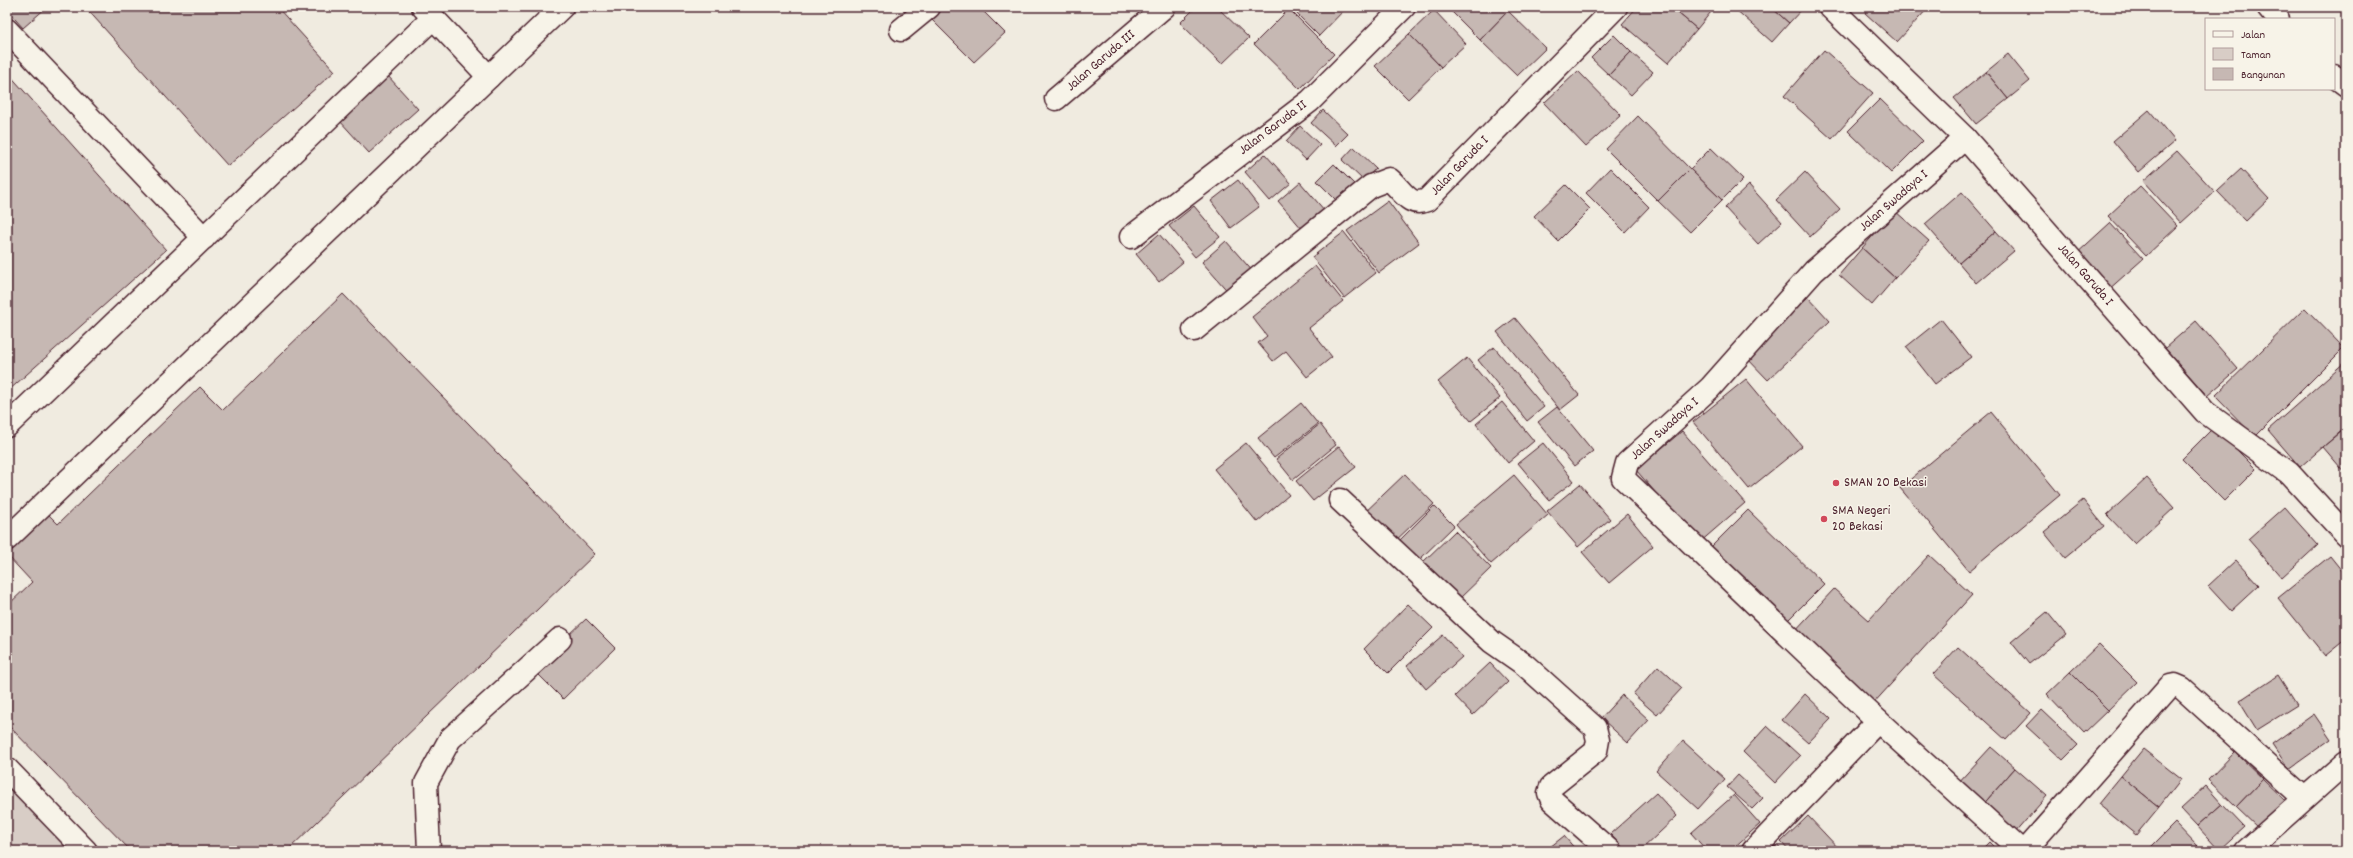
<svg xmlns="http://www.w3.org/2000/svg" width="2353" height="858" viewBox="0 0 2353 858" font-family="Dekko,sans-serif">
<rect width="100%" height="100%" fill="#f0ebe0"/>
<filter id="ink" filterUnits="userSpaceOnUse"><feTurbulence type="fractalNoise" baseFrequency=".025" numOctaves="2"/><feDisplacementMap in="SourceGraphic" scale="8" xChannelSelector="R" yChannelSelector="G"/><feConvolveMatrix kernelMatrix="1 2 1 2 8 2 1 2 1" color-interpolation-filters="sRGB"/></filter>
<g filter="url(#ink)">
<path fill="#d8cdc6" stroke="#917678" d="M7,770L85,851H7Z"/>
<g fill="#c6b8b3" stroke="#4a1f2b">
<path d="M7,7H47L23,28L7,10Z"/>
<path d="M85,7H277L335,71L228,166Z"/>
<path d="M939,7H979L1005,33L974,62L929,17Z"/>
<path d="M1196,7H1217L1249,38L1222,64L1180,23Z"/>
<path d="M1290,7H1347L1319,36Z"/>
<path d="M1447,7H1504L1508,11L1480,40Z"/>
<path d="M1637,7H1671L1697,29L1668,63L1622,24Z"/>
<path d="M1671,7H1715L1697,29Z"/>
<path d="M1771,7L1789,23L1772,42L1734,8Z"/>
<path d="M1771,7H1804L1789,23Z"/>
<path d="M1870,7H1929L1897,42L1865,13Z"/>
<path d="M1289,9L1334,54L1300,89L1254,44Z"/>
<path d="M1434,10L1466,44L1441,67L1409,34Z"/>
<path d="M1508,11L1546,48L1517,76L1480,40Z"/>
<path d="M1409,34L1441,67L1408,99L1375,66Z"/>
<path d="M1614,35L1631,52L1609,75L1591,58Z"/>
<path d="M1824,50L1873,93L1832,139L1784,96Z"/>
<path d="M1631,52L1653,72L1631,95L1609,75Z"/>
<path d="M2008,54L2030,81L2008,99L1986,72Z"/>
<path d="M1578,71L1621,115L1586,147L1544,103Z"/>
<path d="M7,72L166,250L7,392Z"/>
<path d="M1986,72L2008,99L1976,124L1954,98Z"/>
<path d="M388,76L418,109L369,153L339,120Z"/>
<path d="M1880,99L1923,141L1891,173L1848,131Z"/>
<path d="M1323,110L1348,134L1336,146L1311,123Z"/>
<path d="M2149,110L2175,141L2139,172L2113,141Z"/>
<path d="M1638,116L1690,169L1658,201L1606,149Z"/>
<path d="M1300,126L1320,145L1306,160L1286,141Z"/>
<path d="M1354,147L1376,168L1364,181L1342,160Z"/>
<path d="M1711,148L1743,179L1722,200L1690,169Z"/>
<path d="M2177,151L2215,192L2181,223L2143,181Z"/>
<path d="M1265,154L1291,183L1270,201L1245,172Z"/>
<path d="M1334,164L1355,185L1338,202L1317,181Z"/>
<path d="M1610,168L1649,207L1625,232L1586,193Z"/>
<path d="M1690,169L1722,200L1690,232L1658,201Z"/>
<path d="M2241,169L2269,199L2246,221L2217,191Z"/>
<path d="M1805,172L1840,209L1810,237L1776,200Z"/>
<path d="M1238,180L1259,207L1231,228L1211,201Z"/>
<path d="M1300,182L1325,211L1303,230L1278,201Z"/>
<path d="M1566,185L1590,209L1558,241L1534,216Z"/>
<path d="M1749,185L1782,222L1758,244L1725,208Z"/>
<path d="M2140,186L2178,226L2146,256L2108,216Z"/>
<path d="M1962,192L1996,231L1959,263L1925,224Z"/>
<path d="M1388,201L1419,243L1379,273L1347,231Z"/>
<path d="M1194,206L1220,237L1195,257L1169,226Z"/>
<path d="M1895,211L1929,241L1895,278L1862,248Z"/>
<path d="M2110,223L2143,259L2107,291L2075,255Z"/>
<path d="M1996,231L2014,251L1976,283L1959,263Z"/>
<path d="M1344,232L1376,273L1344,298L1312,257Z"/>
<path d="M1159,234L1183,262L1159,282L1136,254Z"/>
<path d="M1226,241L1255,274L1231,295L1202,262Z"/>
<path d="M1862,248L1895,278L1872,305L1839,275Z"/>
<path d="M1315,266L1343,301L1309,328L1332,357L1307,377L1286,351L1273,361L1258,343L1267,336L1252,317Z"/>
<path d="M343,294L595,554L287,851H131L7,724V606L32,582L7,555L49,515L58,524L200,387L223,410Z"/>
<path d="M1808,297L1830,321L1768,380L1745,356Z"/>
<path d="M2305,308L2344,348L2255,437L2215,396Z"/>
<path d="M1515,318L1579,395L1560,410L1497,332Z"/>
<path d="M1941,319L1971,357L1935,384L1906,347Z"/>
<path d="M2196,321L2238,369L2207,396L2165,348Z"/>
<path d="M1494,347L1544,407L1527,421L1478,360Z"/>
<path d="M1467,358L1500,398L1471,421L1438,382Z"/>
<path d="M2346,361V427L2300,467L2268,430Z"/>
<path d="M1746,379L1802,446L1749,489L1693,422Z"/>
<path d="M1502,402L1534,441L1508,463L1476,424Z"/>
<path d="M1301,403L1318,424L1274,458L1258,438Z"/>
<path d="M1557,407L1593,451L1574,466L1538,422Z"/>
<path d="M1991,412L2060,495L1969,571L1900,488Z"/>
<path d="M1320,424L1336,445L1293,480L1276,459Z"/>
<path d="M2214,427L2256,469L2224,501L2182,459Z"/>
<path d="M2346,428V474L2323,447Z"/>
<path d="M1682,431L1745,503L1699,543L1636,470Z"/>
<path d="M1246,443L1289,495L1257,522L1214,469Z"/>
<path d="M1543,443L1574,481L1549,500L1518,463Z"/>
<path d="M1339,446L1356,467L1313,501L1296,481Z"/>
<path d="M1405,474L1434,504L1391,545L1362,515Z"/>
<path d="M1514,475L1548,515L1491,564L1456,524Z"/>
<path d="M2147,478L2174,508L2135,544L2107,515Z"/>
<path d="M1580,484L1610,519L1578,547L1547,511Z"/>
<path d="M2083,500L2104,526L2065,558L2044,532Z"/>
<path d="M1434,506L1454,526L1417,562L1397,543Z"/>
<path d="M2284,507L2318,545L2282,578L2248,539Z"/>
<path d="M1748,510L1824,584L1786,622L1711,547Z"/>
<path d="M1627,514L1653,546L1609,583L1582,552Z"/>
<path d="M1455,531L1491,568L1458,600L1422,563Z"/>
<path d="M1929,555L1972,595L1871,706L1792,634L1834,589L1869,620Z"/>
<path d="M2330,556L2346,576V639L2325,656L2278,598Z"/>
<path d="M2236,560L2259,585L2231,611L2208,586Z"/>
<path d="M1408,604L1433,628L1388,673L1364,649Z"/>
<path d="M2047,612L2066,635L2029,664L2011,642Z"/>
<path d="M586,619L615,648L563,699L533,669Z"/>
<path d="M1443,635L1462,657L1426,689L1407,666Z"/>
<path d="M2099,644L2137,682L2108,710L2070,672Z"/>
<path d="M1958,647L2031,713L2006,740L1933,674Z"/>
<path d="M1490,663L1508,682L1473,715L1455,696Z"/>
<path d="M1658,666L1682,688L1657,715L1633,694Z"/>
<path d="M2070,672L2108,710L2084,733L2047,694Z"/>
<path d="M2278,675L2297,705L2257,730L2239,701Z"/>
<path d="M1805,694L1831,719L1808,743L1782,720Z"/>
<path d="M1622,695L1649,720L1628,743L1601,718Z"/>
<path d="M2041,710L2078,745L2063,760L2026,726Z"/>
<path d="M2314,714L2331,739L2289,769L2272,744Z"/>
<path d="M1767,726L1800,756L1775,783L1743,752Z"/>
<path d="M1683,741L1725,779L1698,809L1656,771Z"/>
<path d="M1991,747L2015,768L1981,807L1956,785Z"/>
<path d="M2143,749L2181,779L2159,807L2121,776Z"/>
<path d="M2235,752L2263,779L2236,807L2208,780Z"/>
<path d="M2015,768L2047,796L2013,835L1981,807Z"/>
<path d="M1738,775L1763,798L1752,809L1727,787Z"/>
<path d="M2121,776L2159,807L2136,835L2098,804Z"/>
<path d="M2263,779L2286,801L2259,829L2236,807Z"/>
<path d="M2206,786L2222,804L2197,826L2181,809Z"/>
<path d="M1656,793L1677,816L1640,851H1626L1610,834Z"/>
<path d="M1734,795L1760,824L1730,851H1707L1691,833Z"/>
<path d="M2222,804L2244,827L2219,850L2197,826Z"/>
<path d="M1808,816L1841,851H1789L1781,842Z"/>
<path d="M2175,823L2197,846L2191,851H2147Z"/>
<path d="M1564,836L1577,851H1545Z"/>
<path d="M1989,842L1998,851H1980Z"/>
<path d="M1777,845L1782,851H1770Z"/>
<path d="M2055,846L2062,851H2050Z"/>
<path d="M2197,846L2201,851H2191Z"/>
</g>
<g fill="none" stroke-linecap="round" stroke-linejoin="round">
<defs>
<g id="minor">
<path d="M423,7L489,77"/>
<path d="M1830,7L1965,138L2205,412L2289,473L2346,535"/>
<path d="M2268,7L2278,19"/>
<path d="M7,30L204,238"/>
<path d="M901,30L929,7"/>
<path d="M2334,76L2346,85"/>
<path d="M1056,99L1164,7"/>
<path d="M1965,138L1814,271L1710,388L1627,463L1623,478L1878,721L2018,848H2027L2170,686L2175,685L2182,688L2304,798"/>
<path d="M1131,237L1310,101L1404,7"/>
<path d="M1194,330L1371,186L1389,179C1402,189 1408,208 1427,200L1616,7"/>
<path d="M7,426L433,18"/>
<path d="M1340,500L1492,642L1525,665L1595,728L1598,740L1596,751L1551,787L1549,793L1552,800L1610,851"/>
<path d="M7,539L562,7"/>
<path d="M7,769L86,851"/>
<path d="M429,851L426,783L450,739L560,639"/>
<path d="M1753,851L1878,721"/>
<path d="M2246,851L2346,762"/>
</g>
</defs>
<use href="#minor" stroke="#4a1f2b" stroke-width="25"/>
<use href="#minor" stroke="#f7f3e8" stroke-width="22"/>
</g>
</g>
<g fill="#d1495b" stroke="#f7f3e8" stroke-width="1.5">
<circle cx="1836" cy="483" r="4"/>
<circle cx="1824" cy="519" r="4"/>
</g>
<g text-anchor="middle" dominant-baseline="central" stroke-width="3" stroke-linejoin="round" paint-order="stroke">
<g font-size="14" fill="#4a1f2b" stroke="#f7f3e8">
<text transform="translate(1101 61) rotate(-41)">Jalan Garuda III</text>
<text transform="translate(1273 128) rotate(-37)">Jalan Garuda II</text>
<text transform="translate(1460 166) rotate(-46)">Jalan Garuda I</text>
<text transform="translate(1894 201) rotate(-41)">Jalan Swadaya I</text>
<text transform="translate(2085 275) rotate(49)">Jalan Garuda I</text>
<text transform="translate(1665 429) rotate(-42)">Jalan Swadaya I</text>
</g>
<g font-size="14" fill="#4a1f2b" stroke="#f7f3e8" text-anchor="start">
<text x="1844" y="483">SMAN 20 Bekasi</text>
<text x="1832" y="511">SMA Negeri<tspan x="1832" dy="16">20 Bekasi</tspan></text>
</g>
</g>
<rect width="2353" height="858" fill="none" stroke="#f7f3e8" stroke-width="24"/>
<rect x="12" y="12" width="2329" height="834" fill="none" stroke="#4a1f2b" stroke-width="1.5" filter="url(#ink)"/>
<rect x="2205" y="18" width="130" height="72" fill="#f7f3e8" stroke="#b29e9c"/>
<rect x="2213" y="31" width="20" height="6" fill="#f7f3e8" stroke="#b29e9c"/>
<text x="2241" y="38" font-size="12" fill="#4a1f2b">Jalan</text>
<rect x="2213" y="48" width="20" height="12" fill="#d8cdc6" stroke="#b29e9c"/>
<text x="2241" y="58" font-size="12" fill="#4a1f2b">Taman</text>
<rect x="2213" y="68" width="20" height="12" fill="#c6b8b3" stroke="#b29e9c"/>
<text x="2241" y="78" font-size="12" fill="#4a1f2b">Bangunan</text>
</svg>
